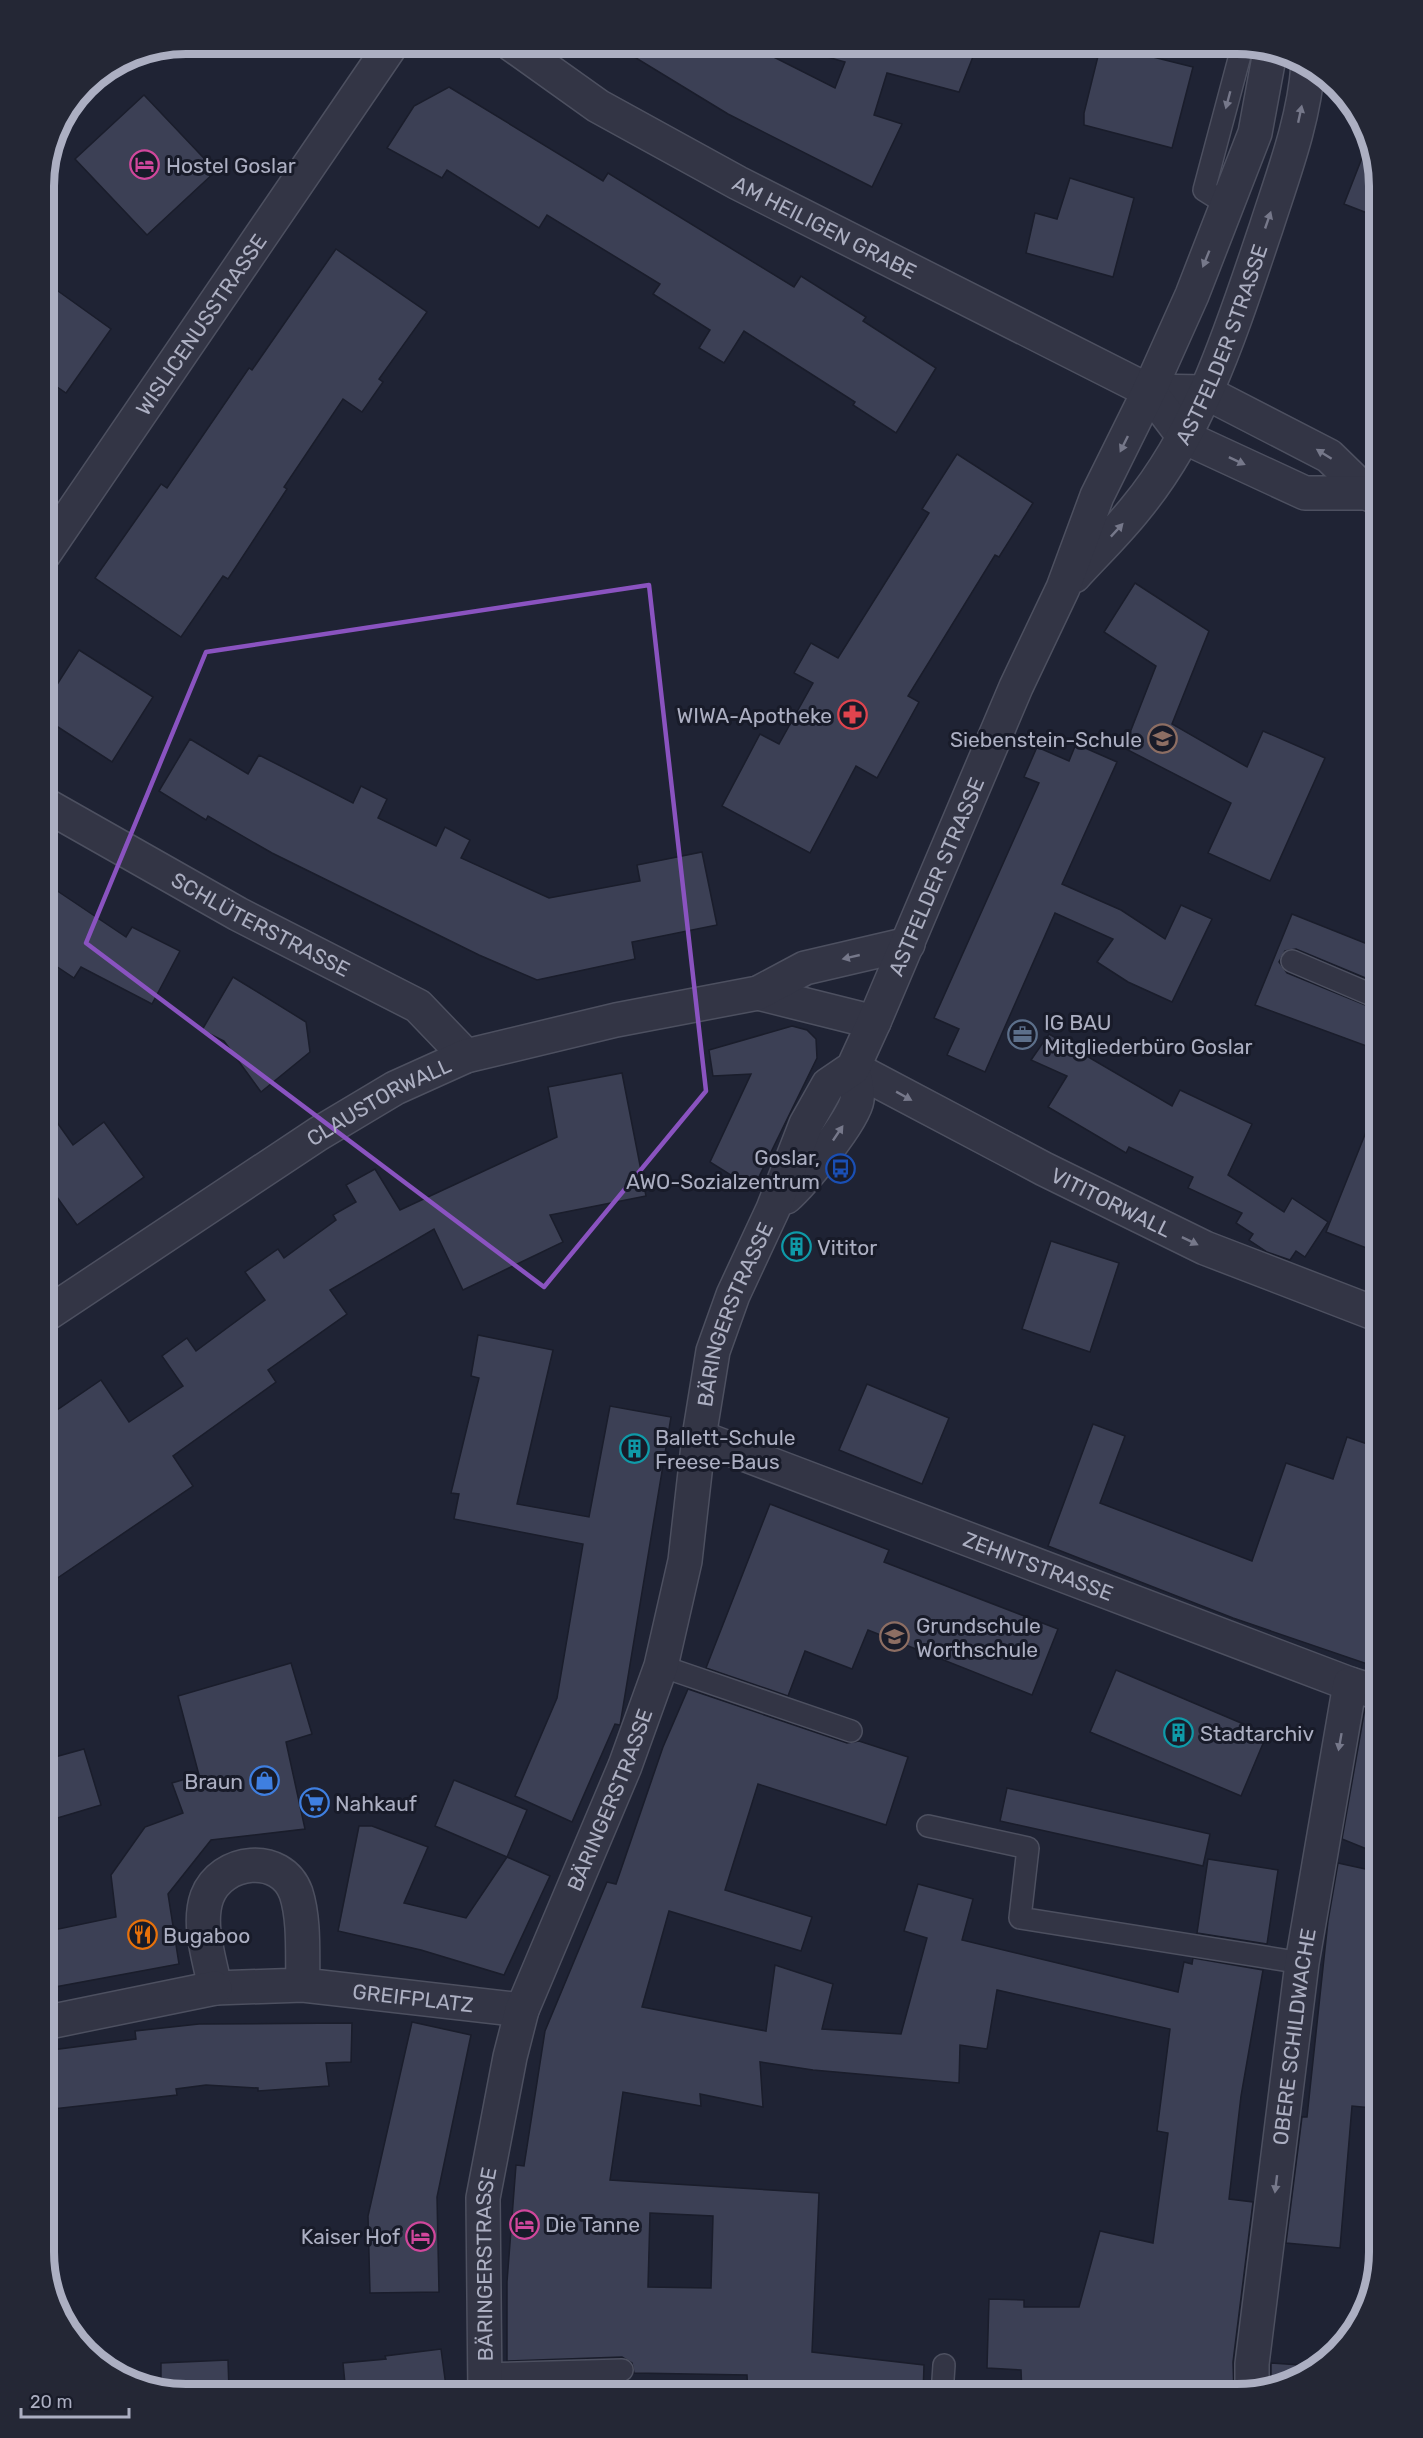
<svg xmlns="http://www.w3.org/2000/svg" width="1423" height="2438" viewBox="0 0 1423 2438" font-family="Rubik,sans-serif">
<rect width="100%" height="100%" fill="#1f2334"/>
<g fill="#3c4055" stroke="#1a1d2b" stroke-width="1.5" fill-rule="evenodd">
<path d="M613,44H748L835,88L845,62L813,53L815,44H978L959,92L887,73L874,115L902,124L872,187L728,114Z"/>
<path d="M1101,44L1193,67L1172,148L1084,125V113Z"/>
<path d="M449,87L603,181L608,173L794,287L801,276L866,317L863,321L936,368L896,433L853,405L855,402L744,331L724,363L699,348L710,330L653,294L660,284L547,215L539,228L447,170L442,178L387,148L414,106Z"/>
<path d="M144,95L216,171L147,235L75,159Z"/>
<path d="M1369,140L1380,186V218L1344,204Z"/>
<path d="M1070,178L1134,198L1113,277L1026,253L1035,213L1057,219Z"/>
<path d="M336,249L427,312L379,379L383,382L362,412L343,399L284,487L287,489L228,579L223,576L181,637L95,578L161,484L167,488L249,368L252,370Z"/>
<path d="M44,281L111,329L66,393L44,378Z"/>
<path d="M957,454L1033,503L999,557L995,555L908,696L919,702L877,778L856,766L810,853L722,806L760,734L779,744L813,683L794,673L811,643L838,658L929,513L922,509Z"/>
<path d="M1135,583L1209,631L1172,724L1247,767L1263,731L1325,758L1270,881L1208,853L1231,803L1124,748L1156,666L1104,632Z"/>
<path d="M79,650L153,697L112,762L44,718V705Z"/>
<path d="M190,739L248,774L259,755L353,803L361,786L387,799L378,818L436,846L445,827L470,840L461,858L549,898L640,881L637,865L702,852L717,925L632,942L635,959L537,980L479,955L272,853L208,816L206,820L159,791Z"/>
<path d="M1076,744L1117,762L1062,884L1121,910L1165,939L1181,905L1212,919L1172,1002L1128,982L1097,962L1113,939L1055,913L985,1072L947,1055L959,1029L934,1018L1039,783L1024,777L1037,747L1069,761Z"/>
<path d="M44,882L126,937L132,927L180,951L152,1004L81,967L74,978L44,958Z"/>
<path d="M1292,914L1380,949V984L1296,949L1285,951L1279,962L1287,973L1380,1011V1051L1255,1005Z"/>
<path d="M233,977L306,1022L310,1052L261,1092L224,1041L202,1030Z"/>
<path d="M792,1026L807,1030L816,1039L817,1058L753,1189L710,1162L751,1074L713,1076L709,1050Z"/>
<path d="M1049,1034L1172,1106L1180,1090L1252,1124L1228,1175L1284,1212L1292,1198L1328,1222L1305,1257L1296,1251L1290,1260L1267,1252L1249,1240L1253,1234L1236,1223L1242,1213L1188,1188L1193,1177L1129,1147L1126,1153L1048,1107L1067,1076L1031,1060Z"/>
<path d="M622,1073L646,1196L550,1215L563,1242L463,1290L434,1229L330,1290L347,1314L268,1370L276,1382L173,1456L193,1486L56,1579L44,1561V1419L101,1380L129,1422L183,1386L162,1356L187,1338L196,1351L265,1300L245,1272L278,1249L284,1258L336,1220L333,1215L356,1202L346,1185L375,1169L400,1210L557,1137L548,1087Z"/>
<path d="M1378,1102H1380L1379,1253L1326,1232Z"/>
<path d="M44,1104L73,1145L104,1122L144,1177L77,1225L44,1179Z"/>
<path d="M1051,1241L1119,1263L1090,1352L1022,1329Z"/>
<path d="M478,1335L553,1350L517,1504L589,1517L610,1406L671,1417L620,1725L615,1724L572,1822L515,1796L557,1698L583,1544L454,1519L459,1494L451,1493L479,1378L471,1376Z"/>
<path d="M867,1384L949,1418L922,1484L839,1450Z"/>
<path d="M1093,1424L1125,1436L1100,1503L1252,1561L1286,1463L1333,1479L1347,1437L1379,1448V1668L1233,1618L1048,1546Z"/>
<path d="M770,1504L889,1550L884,1562L1058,1629L1032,1695L868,1630L852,1669L805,1651L788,1696L706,1668Z"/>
<path d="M291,1663L312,1734L286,1742L305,1829L211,1840L168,1894L179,1964L44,1989V1932L116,1917L111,1875L145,1827L183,1813L172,1783L199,1775L178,1696Z"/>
<path d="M1116,1670L1267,1734L1241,1796L1090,1732Z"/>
<path d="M688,1689L847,1743L859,1741L908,1757L886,1825L758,1784L725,1890L812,1917L801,1951L669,1911L642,2007L766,2031L775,1965L833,1984L822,2029L901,2034L927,1938L904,1931L918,1884L973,1899L962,1940L1178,1992L1184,1962L1192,1964L1193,1958L1263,1970L1241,2096L1229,2199L1253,2202L1233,2362L1234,2394H1022L1021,2370L987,2368L989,2299L1024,2300V2307H1079L1100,2231L1153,2243L1168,2133L1157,2131L1170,2029L997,1990L987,2049L960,2045L959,2083L813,2070L760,2062L763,2107L700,2094L701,2106L623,2092L610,2180L819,2193L812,2352L924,2365L923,2394H748L747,2375L634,2373L632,2363L622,2357L507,2361V2282L516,2165L524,2166L545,2031L607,1882L616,1884L663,1747ZM650,2213L713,2216L711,2288L648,2287Z"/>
<path d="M1365,1708L1379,1711V1854L1342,1839Z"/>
<path d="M84,1749L101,1805L44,1822V1760Z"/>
<path d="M454,1780L527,1810L507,1857L435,1826Z"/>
<path d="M1007,1788L1210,1834L1203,1866L1000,1821Z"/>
<path d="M359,1826H372L428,1847L404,1903L466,1918L507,1857L550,1876L504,1975L421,1950L338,1931Z"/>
<path d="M1208,1859L1278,1870L1267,1944L1197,1933Z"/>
<path d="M1338,1863L1379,1872V2051L1373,2108L1352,2106L1340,2248L1286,2243L1302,2117H1307L1328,1921Z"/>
<path d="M412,2022L471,2035L437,2197L439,2292L370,2293L368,2216Z"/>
<path d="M352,2023L351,2062L326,2063L329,2086L258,2091V2088L206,2085L176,2089L177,2095L44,2110V2051L136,2039L135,2031L199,2024Z"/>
<path d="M441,2349L447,2394H346L343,2363L386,2359L385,2356Z"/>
<path d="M228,2360L229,2391L173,2393L161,2389V2363Z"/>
<path d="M1271,2363L1316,2366L1300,2380L1271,2387Z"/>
<path d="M624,2382L625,2394H513L512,2386Z"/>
</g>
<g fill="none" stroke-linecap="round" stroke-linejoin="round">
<defs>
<g id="service">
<path d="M1228,205L1204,190L1243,44"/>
<path d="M1292,961L1379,998"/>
<path d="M661,1666L851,1731"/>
<path d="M928,1826L1028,1848L1020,1918L1302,1963"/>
<path d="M484,2374L622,2370"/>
<path d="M942,2394L944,2365"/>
</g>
<g id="minor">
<path id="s1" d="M511,44L598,106L738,183L1149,391L1205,392L1329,456L1367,493L1379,499"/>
<path d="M1149,391L1184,437L1305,493H1367"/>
<path id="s2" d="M44,554L392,44"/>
<path id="s3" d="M1074,576C1095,553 1117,532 1136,508C1202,428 1233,325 1266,228C1283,175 1304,121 1308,65"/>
<path id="s4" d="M44,804L238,914L418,1006L466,1056"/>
<path d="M758,993L874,1022"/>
<path id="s5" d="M853,1068L1044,1169L1205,1248L1379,1315"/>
<path d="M786,1197C802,1183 854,1120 857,1100C859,1091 854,1077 853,1068"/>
<path id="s6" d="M44,1316L318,1134L395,1088L466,1056L616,1020L758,993L805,968L908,944"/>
<path id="s7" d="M699,1437L1350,1684L1379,1693"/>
<path id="s8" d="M303,1985C302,1956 305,1921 296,1893C281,1852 221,1859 207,1897C197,1925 210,1960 215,1988L303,1985L522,2010"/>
<path d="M44,2023L215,1988"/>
<path id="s9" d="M1252,2391V2364L1302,1963L1350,1684"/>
<path id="s10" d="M485,2394L483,2198L510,2057L522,2010L625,1766L661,1666L685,1561L699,1437L713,1351L733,1295L773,1209L806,1124L828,1085L853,1068L874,1022L1016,687L1063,588L1097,496L1149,391L1192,295L1255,133L1270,52"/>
</g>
</defs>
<use href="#service" stroke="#4d5060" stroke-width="24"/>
<use href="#minor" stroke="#4d5060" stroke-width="36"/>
<use href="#service" stroke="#333545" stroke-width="21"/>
<use href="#minor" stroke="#333545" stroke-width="33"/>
</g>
<defs><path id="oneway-solid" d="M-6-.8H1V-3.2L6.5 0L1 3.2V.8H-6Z" transform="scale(1.5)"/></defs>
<g fill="#76788a">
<use href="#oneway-solid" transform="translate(1228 100) rotate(105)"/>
<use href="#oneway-solid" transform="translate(1300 114) rotate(-78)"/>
<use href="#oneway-solid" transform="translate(1268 220) rotate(-71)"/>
<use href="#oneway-solid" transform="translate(1206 259) rotate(112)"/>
<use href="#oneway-solid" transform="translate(1124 444) rotate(116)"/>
<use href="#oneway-solid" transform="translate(1324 454) rotate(-148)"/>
<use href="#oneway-solid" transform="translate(1237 461) rotate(25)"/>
<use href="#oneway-solid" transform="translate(1117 530) rotate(-47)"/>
<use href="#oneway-solid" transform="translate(851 957) rotate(167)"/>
<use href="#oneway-solid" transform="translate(904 1096) rotate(29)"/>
<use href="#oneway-solid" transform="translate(838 1133) rotate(-56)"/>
<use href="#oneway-solid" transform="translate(1190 1241) rotate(26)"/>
<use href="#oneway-solid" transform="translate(1340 1742) rotate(100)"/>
<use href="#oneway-solid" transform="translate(1276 2184) rotate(97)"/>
</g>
<path fill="none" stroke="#8a53c0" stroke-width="4.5" stroke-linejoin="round" d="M649,585L706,1091L544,1287L86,943L206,652Z"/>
<defs>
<symbol id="hotel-ring" viewBox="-11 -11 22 22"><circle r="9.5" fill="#181b29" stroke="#d1479c" stroke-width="1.5"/><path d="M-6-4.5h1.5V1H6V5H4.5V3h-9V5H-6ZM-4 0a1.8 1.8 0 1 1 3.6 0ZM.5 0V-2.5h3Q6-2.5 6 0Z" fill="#d1479c"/></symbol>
<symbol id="pharmacy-ring" viewBox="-11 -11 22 22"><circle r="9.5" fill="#181b29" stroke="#e0444e" stroke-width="1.5"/><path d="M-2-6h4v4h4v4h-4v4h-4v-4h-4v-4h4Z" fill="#e0444e"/></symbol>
<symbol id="school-ring" viewBox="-11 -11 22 22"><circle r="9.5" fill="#181b29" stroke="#8d6e63" stroke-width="1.5"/><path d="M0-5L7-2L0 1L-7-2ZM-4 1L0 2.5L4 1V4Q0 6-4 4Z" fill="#8d6e63"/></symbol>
<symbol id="office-ring" viewBox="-11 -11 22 22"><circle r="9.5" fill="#181b29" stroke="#5c6f8a" stroke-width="1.5"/><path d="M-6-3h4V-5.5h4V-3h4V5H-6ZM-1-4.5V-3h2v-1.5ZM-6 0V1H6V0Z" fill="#5c6f8a"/></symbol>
<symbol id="bus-ring" viewBox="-11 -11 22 22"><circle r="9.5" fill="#181b29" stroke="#1a4fb4" stroke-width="1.5"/><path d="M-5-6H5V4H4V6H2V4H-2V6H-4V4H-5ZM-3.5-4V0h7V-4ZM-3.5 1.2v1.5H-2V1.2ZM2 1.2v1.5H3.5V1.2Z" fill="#1a4fb4"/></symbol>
<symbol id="building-ring" viewBox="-11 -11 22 22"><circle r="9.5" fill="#181b29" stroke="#0f9aa8" stroke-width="1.5"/><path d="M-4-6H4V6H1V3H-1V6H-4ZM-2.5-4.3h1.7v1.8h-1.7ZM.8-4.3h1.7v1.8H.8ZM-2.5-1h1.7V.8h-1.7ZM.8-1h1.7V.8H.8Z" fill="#0f9aa8"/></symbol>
<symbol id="shop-ring" viewBox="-11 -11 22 22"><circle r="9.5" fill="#181b29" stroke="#3f7fe0" stroke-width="1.5"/><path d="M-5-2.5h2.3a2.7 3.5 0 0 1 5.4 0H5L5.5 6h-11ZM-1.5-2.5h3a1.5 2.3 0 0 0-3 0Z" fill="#3f7fe0"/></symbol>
<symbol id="supermarket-ring" viewBox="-11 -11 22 22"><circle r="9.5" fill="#181b29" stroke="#3f7fe0" stroke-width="1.5"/><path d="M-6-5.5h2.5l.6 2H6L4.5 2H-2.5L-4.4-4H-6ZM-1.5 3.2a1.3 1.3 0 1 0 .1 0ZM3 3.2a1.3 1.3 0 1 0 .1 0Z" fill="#3f7fe0"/></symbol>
<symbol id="restaurant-ring" viewBox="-11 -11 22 22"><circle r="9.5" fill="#181b29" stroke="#e8710a" stroke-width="1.5"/><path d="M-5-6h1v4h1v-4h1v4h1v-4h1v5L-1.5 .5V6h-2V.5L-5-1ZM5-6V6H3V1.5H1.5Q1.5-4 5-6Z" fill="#e8710a"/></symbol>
</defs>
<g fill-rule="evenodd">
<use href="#hotel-ring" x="128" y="148" width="33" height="33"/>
<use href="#pharmacy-ring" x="836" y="698" width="33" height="33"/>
<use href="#school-ring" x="1146" y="722" width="33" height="33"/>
<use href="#office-ring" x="1006" y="1018" width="33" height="33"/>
<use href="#bus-ring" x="824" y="1152" width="33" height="33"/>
<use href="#building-ring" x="780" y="1230" width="33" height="33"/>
<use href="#building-ring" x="618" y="1432" width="33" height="33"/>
<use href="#school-ring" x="878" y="1620" width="33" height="33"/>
<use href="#building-ring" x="1162" y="1716" width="33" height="33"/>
<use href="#shop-ring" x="248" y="1764" width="33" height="33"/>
<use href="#supermarket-ring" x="298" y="1786" width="33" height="33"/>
<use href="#restaurant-ring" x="126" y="1918" width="33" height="33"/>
<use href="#hotel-ring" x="508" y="2208" width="33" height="33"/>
<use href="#hotel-ring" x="404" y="2220" width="33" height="33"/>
</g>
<g text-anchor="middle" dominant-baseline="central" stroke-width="6" stroke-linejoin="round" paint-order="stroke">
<g font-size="21" fill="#acafc2" stroke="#181b29" text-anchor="start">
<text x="166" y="165">Hostel Goslar</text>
<text x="832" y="715" text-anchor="end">WIWA-Apotheke</text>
<text x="1142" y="739" text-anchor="end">Siebenstein-Schule</text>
<text x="1044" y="1022">IG BAU<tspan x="1044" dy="24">Mitgliederbüro Goslar</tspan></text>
<text x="820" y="1157" text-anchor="end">Goslar,<tspan x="820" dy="24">AWO-Sozialzentrum</tspan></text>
<text x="817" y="1247">Vititor</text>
<text x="655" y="1437">Ballett-Schule<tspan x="655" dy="24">Freese-Baus</tspan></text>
<text x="916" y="1625">Grundschule<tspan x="916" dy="24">Worthschule</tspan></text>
<text x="1200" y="1733">Stadtarchiv</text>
<text x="243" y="1781" text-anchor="end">Braun</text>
<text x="335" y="1803">Nahkauf</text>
<text x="163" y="1935">Bugaboo</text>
<text x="545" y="2224">Die Tanne</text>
<text x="400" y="2236" text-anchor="end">Kaiser Hof</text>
</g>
<g font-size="21" fill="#acafc2" stroke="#181b29">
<text stroke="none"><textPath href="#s1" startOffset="364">AM HEILIGEN GRABE</textPath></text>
<text stroke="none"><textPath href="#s2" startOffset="278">WISLICENUSSTRASSE</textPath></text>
<text stroke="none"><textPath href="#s3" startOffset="278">ASTFELDER STRASSE</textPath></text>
<text stroke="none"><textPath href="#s10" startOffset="1608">ASTFELDER STRASSE</textPath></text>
<text stroke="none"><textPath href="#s4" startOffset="248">SCHLÜTERSTRASSE</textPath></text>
<text stroke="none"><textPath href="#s6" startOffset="398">CLAUSTORWALL</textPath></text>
<text stroke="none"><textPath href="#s5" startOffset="291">VITITORWALL</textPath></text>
<text stroke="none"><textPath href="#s10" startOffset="1120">BÄRINGERSTRASSE</textPath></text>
<text stroke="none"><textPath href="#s7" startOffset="363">ZEHNTSTRASSE</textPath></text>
<text stroke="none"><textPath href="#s10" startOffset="616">BÄRINGERSTRASSE</textPath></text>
<text stroke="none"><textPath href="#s8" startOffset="498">GREIFPLATZ</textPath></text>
<text stroke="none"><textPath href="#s9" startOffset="357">OBERE SCHILDWACHE</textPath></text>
<text stroke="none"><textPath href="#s10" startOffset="130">BÄRINGERSTRASSE</textPath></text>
</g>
</g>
<path d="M0 0H1423V2438H0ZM186 54H1237A132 132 0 0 1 1369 186V2252A132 132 0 0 1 1237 2384H186A132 132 0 0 1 54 2252V186A132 132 0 0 1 186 54Z" fill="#242735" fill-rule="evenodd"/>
<path fill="none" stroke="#acafc2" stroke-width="8" d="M186 54H1237A132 132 0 0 1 1369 186V2252A132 132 0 0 1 1237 2384H186A132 132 0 0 1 54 2252V186A132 132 0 0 1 186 54Z"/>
<path d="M21 2408v9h108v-9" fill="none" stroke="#acafc2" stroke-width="3"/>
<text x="30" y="2408" font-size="18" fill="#acafc2" stroke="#181b29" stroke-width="4.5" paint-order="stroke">20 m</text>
</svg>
